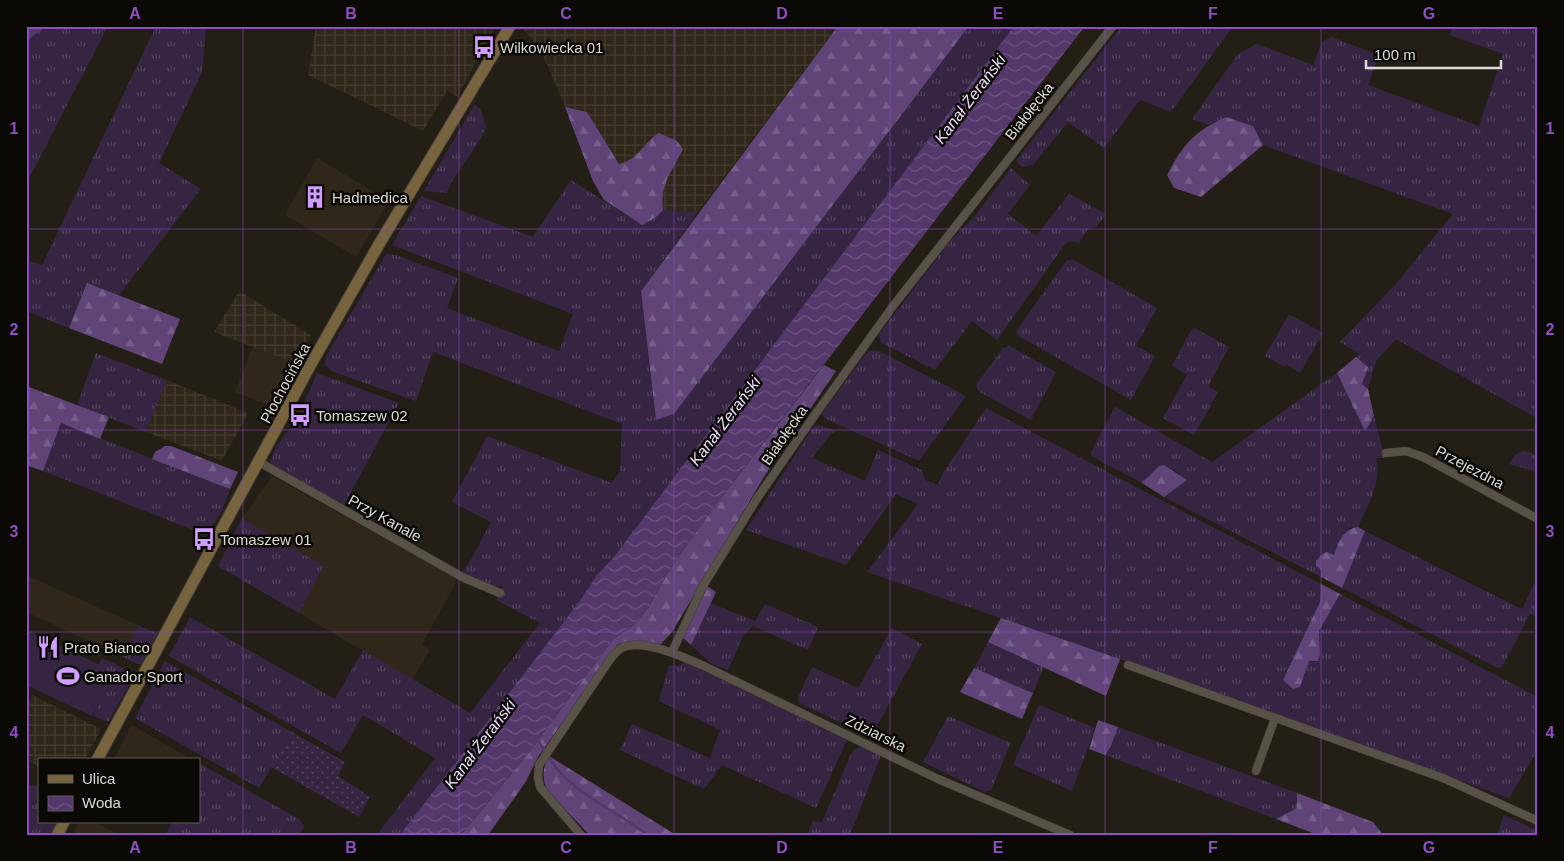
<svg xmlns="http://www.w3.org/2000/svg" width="1564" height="861" viewBox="0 0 1564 861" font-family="Arial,sans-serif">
<defs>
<pattern id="industrial-grid" width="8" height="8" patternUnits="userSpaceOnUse" patternTransform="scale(1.25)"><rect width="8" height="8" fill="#2f2719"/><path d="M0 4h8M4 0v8" fill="none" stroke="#433c2f"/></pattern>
<pattern id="grass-tufts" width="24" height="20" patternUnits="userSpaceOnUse" patternTransform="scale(1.25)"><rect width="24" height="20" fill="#352543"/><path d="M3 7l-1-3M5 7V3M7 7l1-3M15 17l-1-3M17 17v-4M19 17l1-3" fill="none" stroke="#52445d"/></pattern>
<pattern id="forest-firs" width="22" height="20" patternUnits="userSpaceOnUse" patternTransform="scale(1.25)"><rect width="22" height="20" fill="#604478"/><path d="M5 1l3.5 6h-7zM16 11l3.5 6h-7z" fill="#765e8a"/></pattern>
<pattern id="garden-dots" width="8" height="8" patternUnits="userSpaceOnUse" patternTransform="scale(1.25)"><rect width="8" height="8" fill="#352543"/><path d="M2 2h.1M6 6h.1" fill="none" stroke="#52445d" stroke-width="1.8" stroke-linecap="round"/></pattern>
<pattern id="water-waves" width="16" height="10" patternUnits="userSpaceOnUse" patternTransform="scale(1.25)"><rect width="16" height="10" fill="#54386b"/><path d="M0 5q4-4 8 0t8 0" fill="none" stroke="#6c547f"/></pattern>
</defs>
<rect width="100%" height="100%" fill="#231f16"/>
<g fill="#2f2719">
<path d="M317,158L389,201L356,257L286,216V212Z"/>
<path d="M253,346L297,364L273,407L235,392Z"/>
<path d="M272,476L456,578L454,587L422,644L430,650L412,680L299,613L324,566L242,518Z"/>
<path d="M26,575L138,625L123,657L26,612Z"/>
<path d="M132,725L187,757L186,760H113Z"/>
<path d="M79,822H96L119,835H79L74,832Z"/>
</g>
<g fill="url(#industrial-grid)">
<path d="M316,26H497L480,50L472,70L457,97L447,91L423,131L308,75Z"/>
<path d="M525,26H838L698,212L663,210L661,196L664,182L683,149L650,138L633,160L619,164L587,112L565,107L542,53L523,28Z"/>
<path d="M239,291L311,335L297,364L214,332Z"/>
<path d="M167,380L248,413L222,461L146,432Z"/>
<path d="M32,695L101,729L85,760H39V766L26,760V707Z"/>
</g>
<g fill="url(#grass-tufts)">
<path d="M43,26H108L26,184V39Z"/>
<path d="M156,26H206L202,72L159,163L201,189L119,295L87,283L69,328L26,311V260L42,265Z"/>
<path d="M969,26H1014L614,557L597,575L579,602L400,835H377L435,758L363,715L341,753L169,656L190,617L335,699L363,650L470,713L540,623L496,600L503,586L492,587L462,572L469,563L491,522L452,502L487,436L612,483L620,471L622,424L433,352L416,401L331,371L325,365L326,356L386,254L396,255L458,278L447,308L559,351L573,314L392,245L421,196L533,237L571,180L632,219L656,217L663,210L698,212L641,291L656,420L674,414Z"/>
<path d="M1122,26H1233L1171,112L1140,100L1104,148L1068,122L1033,165L1022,167L1016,161Z"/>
<path d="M1453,26H1538V419L1396,339L1376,361L1368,389L1362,384L1367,367L1356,357L1360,354L1340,342L1395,285L1453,214L1263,145L1253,126L1226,117L1208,125L1192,119L1238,54L1257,44L1313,65L1322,42L1331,37L1379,55L1368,85L1479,126L1503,54L1450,35Z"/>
<path d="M474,105L480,108L486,126C477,151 456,169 447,193L424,191Z"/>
<path d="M1011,168L1030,185L1008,214L1036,236L1069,194L1106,214L1096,227L1088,229L1079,243L1070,241L1065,244L997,340L972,321L935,370L881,343L879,334L951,240L974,217Z"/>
<path d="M1072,259L1157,308L1136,346L1155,356L1131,400L1017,335L1016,331L1066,261Z"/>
<path d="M1289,314L1323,333L1300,373L1287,365L1283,366L1265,356Z"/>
<path d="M1193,327L1229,347L1208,386L1218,392L1194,435L1163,418L1187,375L1172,366Z"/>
<path d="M1009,346L1056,372L1031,420L978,391L976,385L1003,348Z"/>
<path d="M872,350L879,351L966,396L919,461L824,418L822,414L866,353Z"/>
<path d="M96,353L167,380L146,432L77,405Z"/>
<path d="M317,373L399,403L343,507L270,463L276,447L302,413L300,412Z"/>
<path d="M1337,373L1365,431L1374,416L1385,458H1376C1382,483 1368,505 1358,527L1349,528L1344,533L1334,555L1321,570V577L1164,497L1186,480L1174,470L1159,466L1142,483L1091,456V452L1115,407L1212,462Z"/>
<path d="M986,408L1321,584L1320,602L1283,680L1293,689L1305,675L1306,666L1320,647L1319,631L1340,594L1538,697V749L1509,798L1120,659L867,572L918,504L896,494L846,565L746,530L814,426L819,425L837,431L831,434L812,458L865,481L878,450L922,470L925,480L938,485L943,473Z"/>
<path d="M61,423L230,489L221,513L206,535L43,471Z"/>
<path d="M1524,451L1532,453L1538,459V472L1509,464L1516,454Z"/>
<path d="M242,518L324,566L299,613L218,566Z"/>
<path d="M1365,531L1522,609L1538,576V618L1530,614L1502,667L1498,668L1342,588Z"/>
<path d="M710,603L755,621L765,604L818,627L808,650L753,626L743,636L728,670L712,664L691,645Z"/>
<path d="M138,625L158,634L142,664H137L123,657Z"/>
<path d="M892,628L922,644L873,733L867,735L799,703L798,698L812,667L858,688Z"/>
<path d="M988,642L1044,667L1033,693L974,668Z"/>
<path d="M102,658L132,672L134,676L108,722L93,716L111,680L104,667L99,665Z"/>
<path d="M165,661L292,732L259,788L135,718Z"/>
<path d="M685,662L847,740L816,808L722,765L704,789L620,750L632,724L710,758L720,730L659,701L669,665L679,666Z"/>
<path d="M1039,705L1095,728L1072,791L1013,765Z"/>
<path d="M948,716L1011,743L991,790L985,792L923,762Z"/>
<path d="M1118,727L1297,793V808L1276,819L1105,755L1111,746Z"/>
<path d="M861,747L881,755L850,835H807L813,821L822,822L851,754L855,749Z"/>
<path d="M199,763L299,819L304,826L299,835L166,834L172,822H199Z"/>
<path d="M26,785L39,786V822H56L49,835H26Z"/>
<path d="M1504,815L1538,831V835H1497Z"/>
</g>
<g fill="url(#forest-firs)">
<path d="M838,26H969L674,414L656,420L641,291Z"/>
<path d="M565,107L587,112L619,164C641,158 641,144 659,133L677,141L683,149C672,172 660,183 663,210L656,217L642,225L604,200L593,181Z"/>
<path d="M1226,117L1253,126L1263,145L1201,197L1174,188L1167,175C1183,144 1195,131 1226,117Z"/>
<path d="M87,283L180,319L162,364L69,328Z"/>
<path d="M1356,357L1368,367L1362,384L1368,389L1374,416L1365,431L1337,373Z"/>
<path d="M824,365L836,371L764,477L672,632L661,644L634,641L618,644L538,757L525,783L488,835H461L526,756L613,639L634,625L648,608L670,569L714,507Z"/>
<path d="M26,386L109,417L100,439L61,423L43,471L26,465Z"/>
<path d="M165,446H171L238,472L230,489L152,459L155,452Z"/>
<path d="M1164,465L1187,480L1164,497L1142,483L1159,466Z"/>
<path d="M1358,527L1365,531L1342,588L1321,577V570L1316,566V561L1322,554L1327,552L1334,555C1340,541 1342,529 1358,527Z"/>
<path d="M1321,584L1340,594L1319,631L1320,655L1318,661H1309L1300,687L1293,689L1283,680L1320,602Z"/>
<path d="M707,586L716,592L691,645L682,637Z"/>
<path d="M1001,618L1120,659L1106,696L988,642Z"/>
<path d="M974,668L1033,693L1022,719L960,692Z"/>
<path d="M1098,720L1118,727L1111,746L1105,755L1089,749Z"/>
<path d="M549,756L676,835H590L548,792C542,781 542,767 549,756Z"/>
<path d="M1297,793L1373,822L1383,835H1318L1276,819L1297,808Z"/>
</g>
<path fill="url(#garden-dots)" d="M292,732L345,762L338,776L370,797L359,817L271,767Z"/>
<path fill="#352543" d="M26,630L104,667C117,681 100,701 92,716L26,685Z"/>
<path fill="url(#water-waves)" d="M1014,26H1085L714,507L670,569L648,608L634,625L613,639L526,756L461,835H400L579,602L597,575L614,557Z"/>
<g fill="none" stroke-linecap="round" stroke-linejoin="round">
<g stroke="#54386b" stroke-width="2.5">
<path d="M537,739L545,751"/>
<path d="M548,756C571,794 614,808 647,835"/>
</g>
<path stroke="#54386b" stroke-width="10" d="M26,35L38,26"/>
<defs>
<g id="street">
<path d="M1386,453L1406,451L1423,457L1538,519"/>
<path d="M259,462L464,578L500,593"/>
<path d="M672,652L703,586L756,500L812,419L893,306L1113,26"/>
<path d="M1128,665L1443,778L1538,821"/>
<path d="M1256,771L1275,718"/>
<path d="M581,835L540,787L538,777L539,765L611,658C615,654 618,649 623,647C646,639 686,658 706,667L938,779L1070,835"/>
</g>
<g id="secondary">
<path d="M97,760L310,366L378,246L510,26"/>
<path d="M57,835L64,822"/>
</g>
</defs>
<use href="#street" stroke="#3f3a35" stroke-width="9"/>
<use href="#secondary" stroke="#3f3a35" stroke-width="13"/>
<use href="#street" stroke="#575148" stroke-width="8"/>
<use href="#secondary" stroke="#77643e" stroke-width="11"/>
</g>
<path fill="none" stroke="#8f4fc3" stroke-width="1" stroke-opacity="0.55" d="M243,26V835M459,26V835M674,26V835M890,26V835M1105,26V835M1321,26V835M26,229H1538M26,430H1538M26,632H1538"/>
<defs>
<symbol id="bus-bare" viewBox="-9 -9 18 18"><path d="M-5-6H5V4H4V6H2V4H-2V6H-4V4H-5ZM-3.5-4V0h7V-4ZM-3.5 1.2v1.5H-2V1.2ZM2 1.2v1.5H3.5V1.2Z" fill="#d19dfe" stroke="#0b0906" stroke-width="2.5" paint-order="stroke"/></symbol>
<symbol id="building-bare" viewBox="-9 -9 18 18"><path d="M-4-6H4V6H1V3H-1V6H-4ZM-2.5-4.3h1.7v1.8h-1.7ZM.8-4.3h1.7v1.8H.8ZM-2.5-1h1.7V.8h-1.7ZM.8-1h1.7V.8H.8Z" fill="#d19dfe" stroke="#0b0906" stroke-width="2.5" paint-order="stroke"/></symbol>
<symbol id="restaurant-bare" viewBox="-9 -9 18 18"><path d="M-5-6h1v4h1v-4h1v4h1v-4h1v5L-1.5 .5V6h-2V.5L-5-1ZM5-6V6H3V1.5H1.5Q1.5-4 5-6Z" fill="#d19dfe" stroke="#0b0906" stroke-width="2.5" paint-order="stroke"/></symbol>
<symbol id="stadium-bare" viewBox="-9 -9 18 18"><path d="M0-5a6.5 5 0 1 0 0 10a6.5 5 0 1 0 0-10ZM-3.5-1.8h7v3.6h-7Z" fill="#d19dfe" stroke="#0b0906" stroke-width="2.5" paint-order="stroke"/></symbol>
</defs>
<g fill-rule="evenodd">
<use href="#bus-bare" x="468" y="31" width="32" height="32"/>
<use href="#building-bare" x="299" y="181" width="32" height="32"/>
<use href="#bus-bare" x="284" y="399" width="32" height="32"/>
<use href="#bus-bare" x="188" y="523" width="32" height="32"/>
<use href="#restaurant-bare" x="32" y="631" width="32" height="32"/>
<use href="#stadium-bare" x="52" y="660" width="32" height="32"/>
</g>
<g text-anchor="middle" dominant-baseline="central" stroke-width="5" stroke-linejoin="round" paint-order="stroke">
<g font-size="15" fill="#dddad4" stroke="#0b0906" text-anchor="start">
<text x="500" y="47">Wilkowiecka 01</text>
<text x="332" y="197">Hadmedica</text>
<text x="316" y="415">Tomaszew 02</text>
<text x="220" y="539">Tomaszew 01</text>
<text x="64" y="647">Prato Bianco</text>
<text x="84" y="676">Ganador Sport</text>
</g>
<g font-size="15" fill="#dddad4" stroke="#0b0906">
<text transform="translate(1029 111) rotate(-52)">Białołęcka</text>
<text transform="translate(285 383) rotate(-62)">Płochocińska</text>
<text transform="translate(784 435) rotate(-55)">Białołęcka</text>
<text transform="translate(1470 467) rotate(28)">Przejezdna</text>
<text transform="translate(385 518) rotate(29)">Przy Kanale</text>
<text transform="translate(876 733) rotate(26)">Zdziarska</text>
</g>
<g font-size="16" font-style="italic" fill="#ecdcfd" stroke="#0b0906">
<text transform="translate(970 99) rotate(-53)">Kanał Żerański</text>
<text transform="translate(725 421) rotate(-53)">Kanał Żerański</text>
<text transform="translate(480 744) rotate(-53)">Kanał Żerański</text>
</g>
</g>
<rect width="1564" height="861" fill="none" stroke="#0b0906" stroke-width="55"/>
<rect x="38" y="758" width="162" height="65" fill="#0b0906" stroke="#5f5d58"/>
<rect x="48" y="775" width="25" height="8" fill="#77643e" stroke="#5f5d58"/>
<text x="82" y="784" font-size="15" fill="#dddad4">Ulica</text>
<rect x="48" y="796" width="25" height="15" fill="url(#water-waves)" stroke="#5f5d58"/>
<text x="82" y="808" font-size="15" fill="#dddad4">Woda</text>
<path d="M1366 60v8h135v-8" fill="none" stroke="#dddad4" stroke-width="2.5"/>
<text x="1374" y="60" font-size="15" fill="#dddad4" stroke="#0b0906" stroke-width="4" paint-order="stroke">100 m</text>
<rect x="28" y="28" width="1508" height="806" fill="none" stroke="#8f4fc3" stroke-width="2"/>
<g font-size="16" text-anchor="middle" font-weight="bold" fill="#8f4fc3">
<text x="135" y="19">A</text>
<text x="351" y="19">B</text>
<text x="566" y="19">C</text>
<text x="782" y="19">D</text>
<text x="998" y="19">E</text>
<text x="1213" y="19">F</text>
<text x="1429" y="19">G</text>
<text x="14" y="134">1</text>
<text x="1550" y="134">1</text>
<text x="14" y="335">2</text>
<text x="1550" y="335">2</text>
<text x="14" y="537">3</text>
<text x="1550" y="537">3</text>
<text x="14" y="738">4</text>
<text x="1550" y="738">4</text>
<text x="135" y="853">A</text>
<text x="351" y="853">B</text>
<text x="566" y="853">C</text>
<text x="782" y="853">D</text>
<text x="998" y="853">E</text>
<text x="1213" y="853">F</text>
<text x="1429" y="853">G</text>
</g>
</svg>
